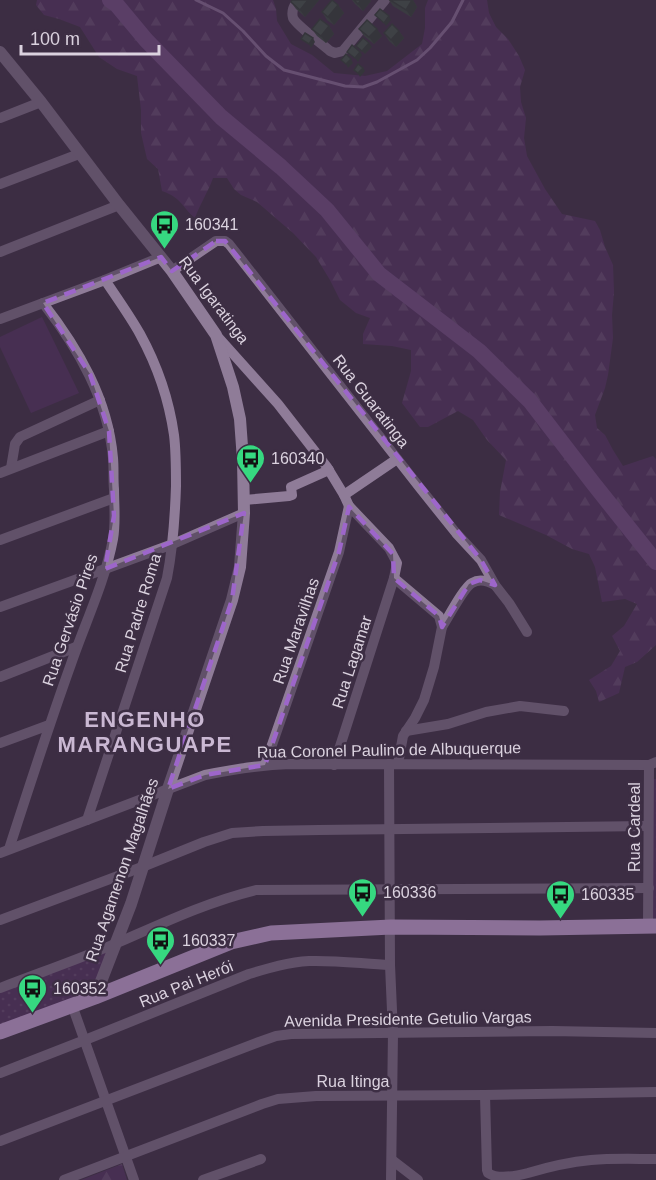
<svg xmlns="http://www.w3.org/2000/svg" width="656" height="1180" viewBox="0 0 656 1180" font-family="Arial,sans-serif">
<defs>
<pattern id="forest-firs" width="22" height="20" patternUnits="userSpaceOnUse" patternTransform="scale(1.5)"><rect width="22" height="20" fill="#563165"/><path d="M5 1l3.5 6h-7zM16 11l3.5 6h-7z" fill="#6e4e7b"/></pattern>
<pattern id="park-dots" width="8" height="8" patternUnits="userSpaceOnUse" patternTransform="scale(1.5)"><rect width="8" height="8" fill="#563165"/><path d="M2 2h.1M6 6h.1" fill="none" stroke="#6e4e7b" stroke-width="1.8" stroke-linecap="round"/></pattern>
</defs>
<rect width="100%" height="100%" fill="#3d2e44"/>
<path fill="#563165" d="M42,317L79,393L31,413L0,347V337Z"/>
<g fill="url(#forest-firs)">
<path d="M37,0H273L276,9L277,21L291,44L312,55L334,73L365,76L387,71L422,44L425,28V8L428,0H487L489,13L496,27L508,39L519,56L525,70L520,87L521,102L526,118L524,138L527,156L545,189L562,214L595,221L600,230L605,247L613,265L614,292L612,315L613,338L608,375L605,388L595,415L597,428L605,435L613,450L623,466L653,456L656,459V645L637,662L625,667L619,693L599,702L596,691L589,680L611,666L620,651L612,636L624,626L637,604L625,599L602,602L595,567L589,554L572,549L546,535L499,515L500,492L506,460L487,440L473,420L458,411L428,427H420L402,403L411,371V350L392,346L363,344V334L370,318L356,313L340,300L330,280L316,257L293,233L257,202L241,195L234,189L227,178H213C208,192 200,204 195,218C181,206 182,198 162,191L158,169L147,159L141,133V110L137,76L117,69L99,57L80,27L59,19L44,15L36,5Z"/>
<path d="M122,1164L127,1180H81Z"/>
</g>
<g fill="url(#park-dots)">
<path d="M653,779H656V918H652Z"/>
<path d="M112,947L95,997L0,1032V989Z"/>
</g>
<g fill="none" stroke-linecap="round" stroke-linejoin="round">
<path stroke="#9a79a8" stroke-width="3" d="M196,0L223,13L243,31L266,56L284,70L345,86L363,87L377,82L417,60L430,48L452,22L463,0"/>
<path stroke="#7e5391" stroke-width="16" d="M110,0L116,4L146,40L221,117L281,167L327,210L379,274L479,351L530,401L593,483L656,562"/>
<g stroke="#8f7c98" stroke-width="10">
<path d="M298,0C294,5 291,11 293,18C296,25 322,44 330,51L335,53L343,51L385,0"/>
<path d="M0,118L41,102"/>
<path d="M0,184L79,154"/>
<path d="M0,252L119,205"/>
<path d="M172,271L216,241H225L229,244L420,488L456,533L481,560L495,585L509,603L527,632"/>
<path d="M0,319L105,280L161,257"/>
<path d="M218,337L278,404L327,467L344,495L349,506L389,548L397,563L394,578L334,765"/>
<path d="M11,468L15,444L20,437L100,400"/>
<path d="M0,473L109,431"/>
<path d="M344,495L397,459"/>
<path d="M244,500L289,496L292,495L291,487L329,470"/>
<path d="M0,540L114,498"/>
<path d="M394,578L439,616L442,627L434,667L424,700L415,718L403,736L398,764"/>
<path d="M0,607L105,569L173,544L244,513"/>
<path d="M442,627C448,618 464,587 472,583C480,578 488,581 495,585"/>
<path d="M0,677L76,647"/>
<path d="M406,731L448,724L486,712L520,706L564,711"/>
<path d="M0,743L49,725"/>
<path d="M389,764L390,965L393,1033L391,1180"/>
<path d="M265,765L339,552L349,506"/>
<path d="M87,820L167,578C173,547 175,517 176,486C176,469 176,451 174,435C169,400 157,365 140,334C130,316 117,298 105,280"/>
<path d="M9,849C29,787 49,725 71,664C85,623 105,582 113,539C116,523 114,506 114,489C113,479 114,468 113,458C108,399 78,348 43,303"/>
<path d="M0,853L205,775C234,769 260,765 290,764L649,765L656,762"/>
<path d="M0,920L142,867L204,842L232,833L263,831L319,830L648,826"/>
<path d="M648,926L649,765"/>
<path d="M0,988C39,973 79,959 117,943C163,923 207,902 256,890L649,888"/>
<path d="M72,1005L134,1180"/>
<path d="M0,1073L85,1040L249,974C269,968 289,962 309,961C336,960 364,964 390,965"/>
<path d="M485,1095L487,1170L488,1173C498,1180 516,1176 528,1173C548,1167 570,1162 591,1160C613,1158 635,1159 656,1159"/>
<path d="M0,1141L259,1042L276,1036L291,1034L552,1031L656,1033"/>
<path d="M392,1160L418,1180"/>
<path d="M64,1180L262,1104L278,1099L316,1096L485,1095L656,1092"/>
<path d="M203,1180L261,1159"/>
</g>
<path stroke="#8f7c98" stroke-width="12" d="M0,52L41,102L119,205L172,271L216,335L233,387L240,419L243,460L244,513L240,567L232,600L168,789L131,904L95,997"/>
<path stroke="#eac2fd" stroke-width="15" d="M0,1032L95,997L231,942L271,933L391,927L540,928L656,926"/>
</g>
<g fill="#384d3e">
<path d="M319,0L305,17L296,9L291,2Z"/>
<path d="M352,0H370L371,1L363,11L355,4Z"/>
<path d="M389,0H413L417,7L411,17L393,6Z"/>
<path d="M338,5L344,13L334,25L327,20L322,12Z"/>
<path d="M329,26L334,34L326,43L317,36L312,29Z"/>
<path d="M359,29L382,36L374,44L364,36Z"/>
<path d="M399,31L404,38L396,47L389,41L384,33Z"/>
</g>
<g fill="#2e3f32">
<path d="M308,0H319L305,17L300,10Z"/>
<path d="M361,0H370L371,1L363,11L358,4Z"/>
<path d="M412,0H413L417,7L411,17L406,10Z"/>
<path d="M338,5L344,13L334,25L328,17Z"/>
<path d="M389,16L391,20L386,26L384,23Z"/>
<path d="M329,26L334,34L326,43L321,36Z"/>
<path d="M377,29L382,36L374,44L369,37Z"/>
<path d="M399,31L404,38L396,47L391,40Z"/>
<path d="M313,38L315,42L311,48L309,44Z"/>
<path d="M369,43L372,47L365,54L362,51Z"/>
<path d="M360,52L362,55L358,62L355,58Z"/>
<path d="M351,59L353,63L348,68L346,64Z"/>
<path d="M363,68L365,71L360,77L358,73Z"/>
</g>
<g fill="#415a48" stroke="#2e3f32" stroke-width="1.5">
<path d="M292,0H308L300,10L291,2Z"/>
<path d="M332,0L338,5L328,17L322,12Z"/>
<path d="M354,0H361L358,4Z"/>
<path d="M390,0H412L406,10Z"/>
<path d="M380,9L389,16L384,23L375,15Z"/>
<path d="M320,19L329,26L321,36L312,29Z"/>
<path d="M367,20L377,29L369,37L359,29Z"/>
<path d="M392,24L399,31L391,40L384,33Z"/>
<path d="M305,33L313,38L309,44L301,39Z"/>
<path d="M363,38L369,43L362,51L356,46Z"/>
<path d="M352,45L360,52L355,58L347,52Z"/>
<path d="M346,54L351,59L346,64L341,60Z"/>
<path d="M358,64L363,68L358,73L354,70Z"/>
</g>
<path d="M0 0H656V1180H0ZM216,241H225L481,560L495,585L480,580L469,584L442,627L439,616L394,578L393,554L349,507L339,552L265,765L205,775L168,789L232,600L244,513L105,569L114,516L109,431L90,374L43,303L161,257L172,271Z" fill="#3d2e44" fill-opacity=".55" fill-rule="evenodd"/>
<path fill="none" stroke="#9d66ca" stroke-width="4.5" stroke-dasharray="12 8" stroke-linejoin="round" d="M216,241H225L481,560L495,585L480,580L469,584L442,627L439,616L394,578L393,554L349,507L339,552L265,765L205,775L168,789L232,600L244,513L105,569L114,516L109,431L90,374L43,303L161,257L172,271Z"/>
<defs>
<symbol id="bus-pin" viewBox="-11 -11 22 30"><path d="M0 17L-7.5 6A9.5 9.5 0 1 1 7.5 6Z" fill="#36d880" stroke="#3d2e44"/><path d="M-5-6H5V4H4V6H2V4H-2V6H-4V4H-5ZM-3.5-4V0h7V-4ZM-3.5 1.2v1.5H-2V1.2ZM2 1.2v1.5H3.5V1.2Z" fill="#111"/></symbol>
</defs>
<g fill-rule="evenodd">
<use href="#bus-pin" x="148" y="208" width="33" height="45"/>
<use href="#bus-pin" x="234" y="442" width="33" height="45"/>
<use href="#bus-pin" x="346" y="876" width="33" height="45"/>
<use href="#bus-pin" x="544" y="878" width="33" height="45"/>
<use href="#bus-pin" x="144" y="924" width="33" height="45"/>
<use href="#bus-pin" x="16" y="972" width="33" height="45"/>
</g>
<g text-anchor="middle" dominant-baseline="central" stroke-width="5" stroke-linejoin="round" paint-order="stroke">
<g font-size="16" fill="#dbd2df" stroke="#3d2e44" text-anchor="start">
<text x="185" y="224">160341</text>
<text x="271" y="458">160340</text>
<text x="383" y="892">160336</text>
<text x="581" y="894">160335</text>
<text x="182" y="940">160337</text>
<text x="53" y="988">160352</text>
</g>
<g font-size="16" fill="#dbd2df" stroke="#3d2e44">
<text transform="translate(214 300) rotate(53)">Rua Igaratinga</text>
<text transform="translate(371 401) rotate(52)">Rua Guaratinga</text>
<text transform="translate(138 613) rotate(-73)">Rua Padre Roma</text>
<text transform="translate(70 620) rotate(-71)">Rua Gervásio Pires</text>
<text transform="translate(296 631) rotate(-71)">Rua Maravilhas</text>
<text transform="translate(352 662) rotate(-72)">Rua Lagamar</text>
<text transform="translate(389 750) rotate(-1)">Rua Coronel Paulino de Albuquerque</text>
<text transform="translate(634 827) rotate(-90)">Rua Cardeal</text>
<text transform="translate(122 870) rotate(-71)">Rua Agamenon Magalhães</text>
<text transform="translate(186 984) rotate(-22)">Rua Pai Herói</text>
<text transform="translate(408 1019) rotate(-1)">Avenida Presidente Getulio Vargas</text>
<text x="353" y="1081">Rua Itinga</text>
</g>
<g font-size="22" font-weight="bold" letter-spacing="1.5" fill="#cab8d3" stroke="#3d2e44">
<text x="145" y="719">ENGENHO<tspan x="145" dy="25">MARANGUAPE</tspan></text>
</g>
</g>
<path d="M21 45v9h138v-9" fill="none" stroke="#dbd2df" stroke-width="3"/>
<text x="30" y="45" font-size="18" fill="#dbd2df" stroke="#3d2e44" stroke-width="4.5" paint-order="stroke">100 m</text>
</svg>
